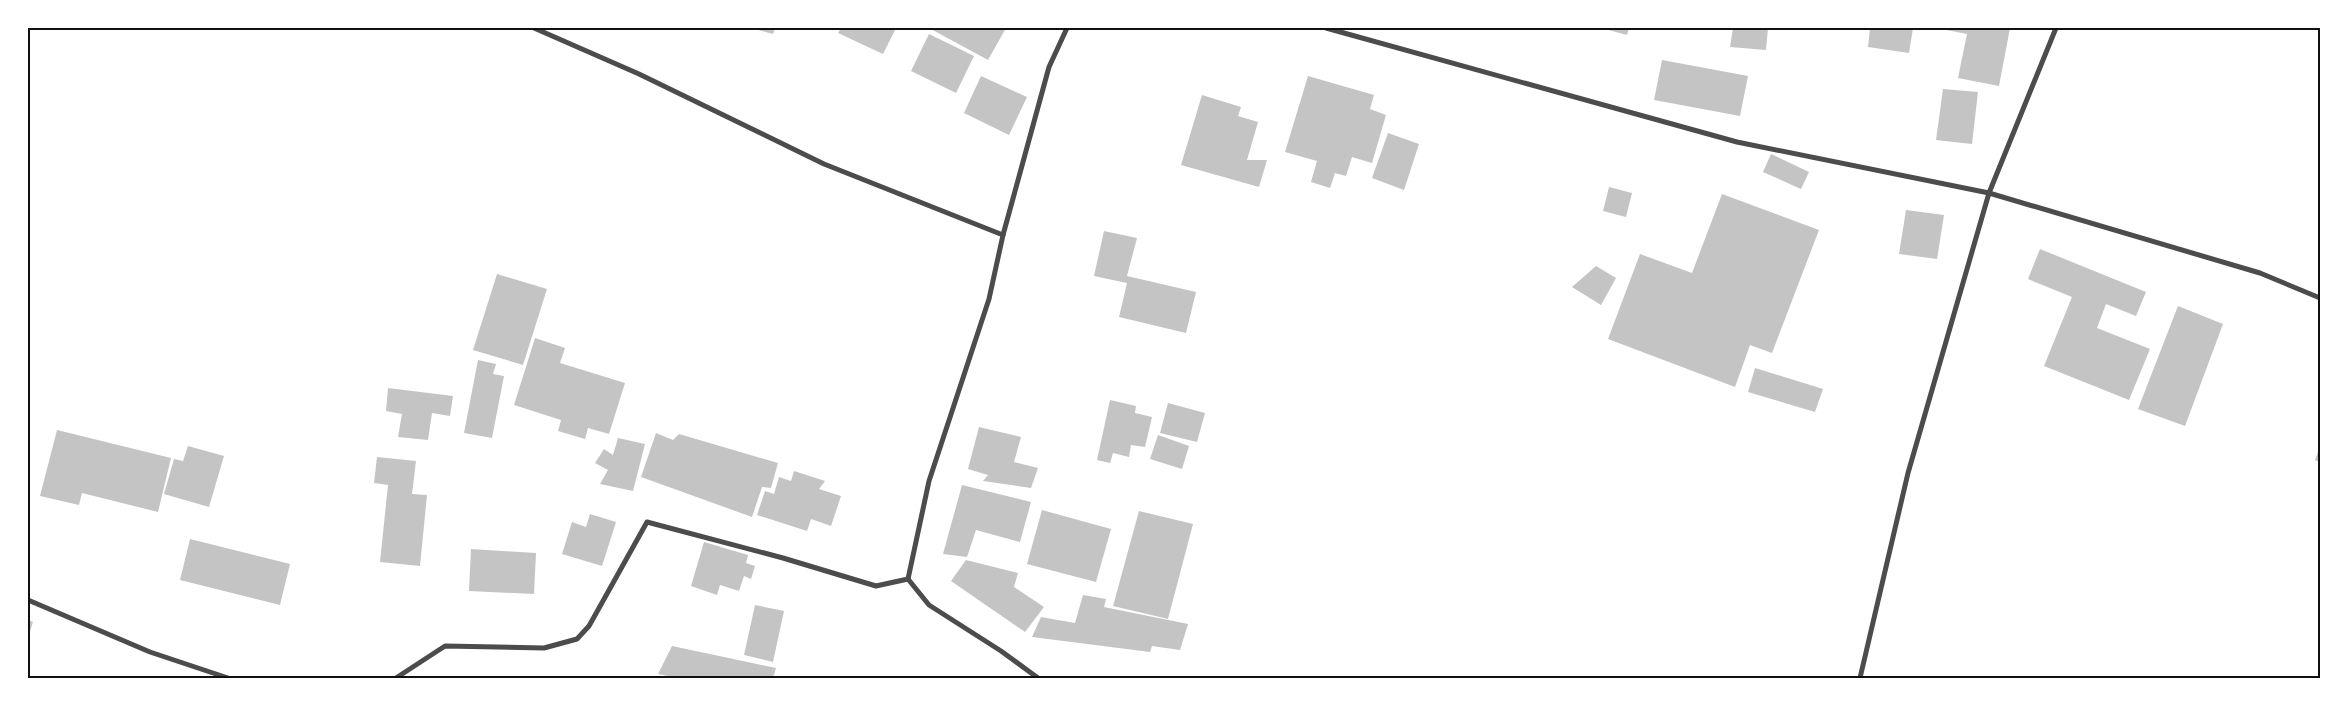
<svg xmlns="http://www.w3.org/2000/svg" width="2348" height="706" viewBox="0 0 2348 706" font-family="Poppins,sans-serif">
<rect width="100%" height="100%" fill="#fff"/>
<g fill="#c4c4c4">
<path d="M751,28H775L773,34Z"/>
<path d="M841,28H896L883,54L838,33Z"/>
<path d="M929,28H1006L988,60Z"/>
<path d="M1601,28H1629L1627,35Z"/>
<path d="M1733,28H1768L1766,50L1730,47Z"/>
<path d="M1870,28H1913L1909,53L1868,47Z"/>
<path d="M1936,28H2010L1999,86L1958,78L1967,34Z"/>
<path d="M929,34L974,56L956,93L911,71Z"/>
<path d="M1662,60L1748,76L1740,116L1654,100Z"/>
<path d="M981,76L1027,97L1009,135L964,113Z"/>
<path d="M1308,76L1374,95L1370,109L1386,115L1372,163L1352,157L1346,176L1335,173L1330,188L1311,182L1317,161L1285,152Z"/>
<path d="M1943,89L1978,92L1972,144L1936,140Z"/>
<path d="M1202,95L1241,107L1238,116L1258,122L1247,160H1267L1259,187L1181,165Z"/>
<path d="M1388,133L1419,144L1404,190L1372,178Z"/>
<path d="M1771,154L1809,172L1801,189L1763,172Z"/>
<path d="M1609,187L1632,193L1626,217L1603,211Z"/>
<path d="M1722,194L1819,230L1772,353L1750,345L1735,387L1608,339L1640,254L1692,273Z"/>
<path d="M1906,210L1944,215L1937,259L1899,254Z"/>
<path d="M1104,231L1137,238L1127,276L1196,292L1186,333L1119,317L1127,283L1094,276Z"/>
<path d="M2040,249L2146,292L2136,316L2106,304L2097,328L2150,349L2129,400L2044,366L2072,297L2028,279Z"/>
<path d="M1596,266L1616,278L1601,305L1572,287Z"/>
<path d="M497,274L547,289L523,365L473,350Z"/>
<path d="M2178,306L2223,324L2185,426L2138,409Z"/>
<path d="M535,338L565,348L560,363L625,383L609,434L588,428L585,439L558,431L561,420L514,405Z"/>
<path d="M478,360L496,364L493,374L504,376L492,438L464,433Z"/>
<path d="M1755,368L1823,389L1815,412L1748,392Z"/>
<path d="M388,388L453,396L450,416L432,413L428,440L398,437L402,414L386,411Z"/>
<path d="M1110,400L1136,406L1135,413L1152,417L1145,447L1131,445L1129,457L1113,453L1110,463L1097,460Z"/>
<path d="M1168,403L1205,413L1197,442L1160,433Z"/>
<path d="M979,427L1021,437L1014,462L1038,468L1031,488L983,481L988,475L968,469Z"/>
<path d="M57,430L171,458L158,512L82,493L79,505L40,496Z"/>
<path d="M656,433L673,440L679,434L778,463L771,488L762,487L752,517L641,477Z"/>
<path d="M1158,435L1189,446L1182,469L1150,459Z"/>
<path d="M618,438L645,444L633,491L600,484L608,470L595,463L604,449L613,455Z"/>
<path d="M188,446L224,456L209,507L164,494L174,459L183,461Z"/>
<path d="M2320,447V462L2315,460Z"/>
<path d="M377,457L416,461L412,494L427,495L420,566L380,562L388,485L374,483Z"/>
<path d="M794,471L825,481L819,489L841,496L831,526L811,519L807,531L757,515L765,491L774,494L779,477L791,481Z"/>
<path d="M962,485L1031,502L1020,542L976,530L967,557L943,554Z"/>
<path d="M1042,510L1111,529L1096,582L1027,564Z"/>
<path d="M1139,511L1193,524L1168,619L1113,606Z"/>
<path d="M590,514L616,522L602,566L562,554L572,522L586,527Z"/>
<path d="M190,539L290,564L280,605L180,580Z"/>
<path d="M704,542L748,555L746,563L755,566L751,579L744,576L739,591L720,585L717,595L691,586Z"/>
<path d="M471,549L536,553L534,594L469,591Z"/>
<path d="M966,560L1018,573L1014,587L1044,607L1025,632L951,581Z"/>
<path d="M1083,595L1106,599L1104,607L1188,624L1180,650L1152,646L1150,652L1032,637L1041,617L1075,623Z"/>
<path d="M755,605L784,611L773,662L744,655Z"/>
<path d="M28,620L33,622L28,638Z"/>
<path d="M672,646L776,668L773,678H667L668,676L658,674Z"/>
</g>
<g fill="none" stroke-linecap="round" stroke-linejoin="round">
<g stroke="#4c4c4c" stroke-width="5">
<path d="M534,28L639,74L824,164L1003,235"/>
<path d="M1326,28L1737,142L1989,193L2260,273L2320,298"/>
<path d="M908,579L929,481L989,299L1003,235L1049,67L1067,28"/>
<path d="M908,579L929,605L1001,651L1038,678"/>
<path d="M28,600L150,652L228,678"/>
<path d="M396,678L445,646L544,648L577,639L589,626L647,522L783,558L876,586L908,579"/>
<path d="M1860,678L1908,473L1989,193L2056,28"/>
</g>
</g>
<rect width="2348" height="706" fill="none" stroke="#ffffff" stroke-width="58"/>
<rect x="29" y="29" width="2290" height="648" fill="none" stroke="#111" stroke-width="2"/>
</svg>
